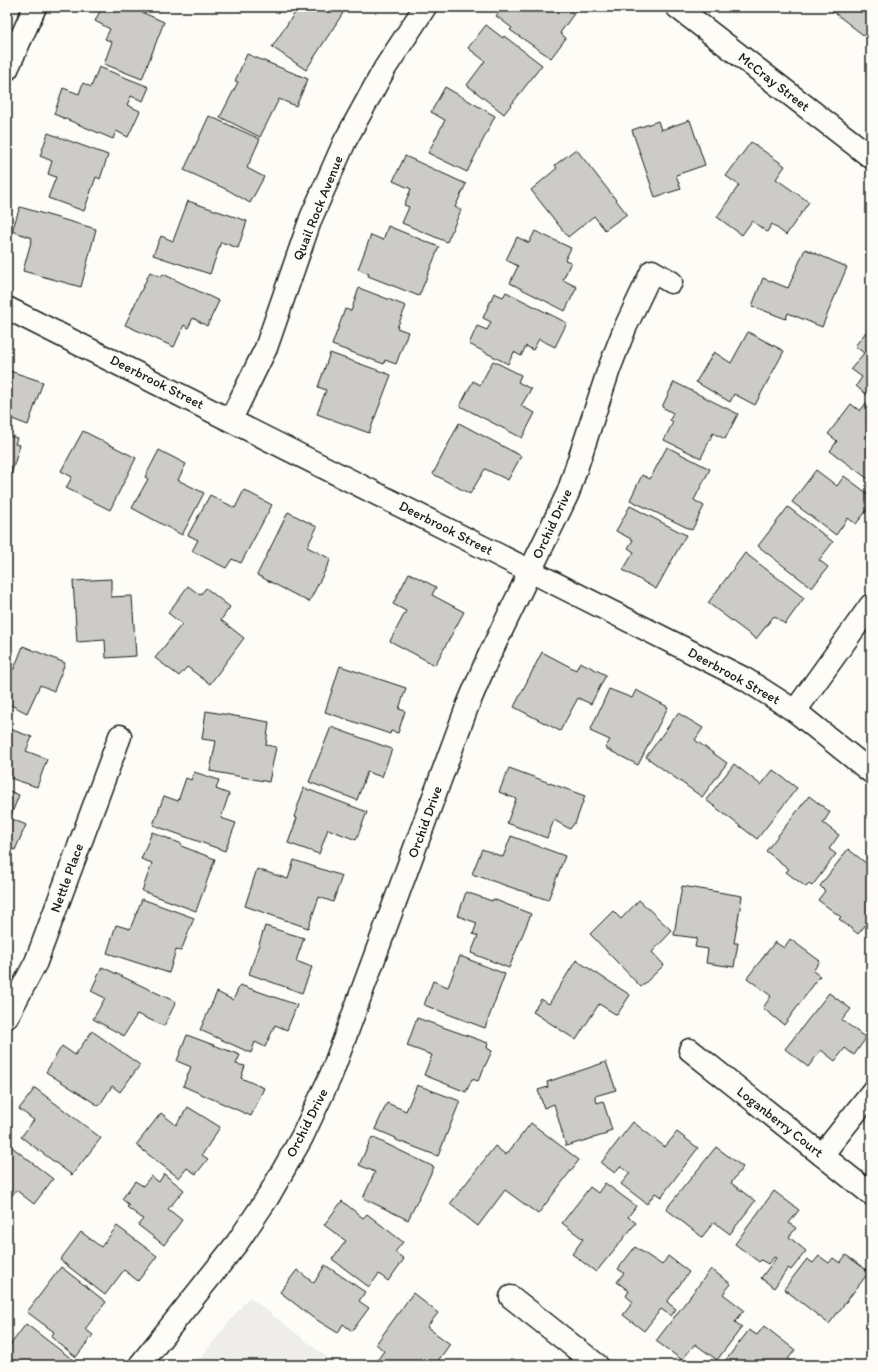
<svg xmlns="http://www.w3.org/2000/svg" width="878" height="1372" viewBox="0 0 878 1372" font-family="Itim,sans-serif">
<rect width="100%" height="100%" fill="#fdfcf7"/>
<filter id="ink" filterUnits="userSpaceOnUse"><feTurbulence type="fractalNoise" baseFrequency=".025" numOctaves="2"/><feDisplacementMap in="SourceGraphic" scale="8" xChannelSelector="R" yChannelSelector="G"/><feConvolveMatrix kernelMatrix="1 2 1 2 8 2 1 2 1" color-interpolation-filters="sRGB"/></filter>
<g filter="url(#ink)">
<path fill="#eeede9" d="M249,1297L337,1365H195Z"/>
<g fill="#cccbc8" stroke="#1c1c1c">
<path d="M102,7H130L164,22L142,79L104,64L112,42L105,39L110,29L95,21Z"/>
<path d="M291,7H334L343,13L306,70L272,47L296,11Z"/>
<path d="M503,7H577L578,8L560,33L566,38L551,58L510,30L512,28L496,16Z"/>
<path d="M827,7H871V41Z"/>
<path d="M486,25L503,38L504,36L542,65L504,114L467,85L485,61L468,48Z"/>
<path d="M247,54L308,79L296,106L279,99L260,137L220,117L238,82L235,81Z"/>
<path d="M99,67L149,87L143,101L131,96L127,105L140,111L128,137L116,131L113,139L54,114L63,88L79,94L83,83L91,87Z"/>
<path d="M445,87L495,116L467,172L428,153L445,120L431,112Z"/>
<path d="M209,116L260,139L247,168L264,177L250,203L228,190L184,170Z"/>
<path d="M690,120L705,165L676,175L681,189L655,197L632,130L658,121L661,130Z"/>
<path d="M48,133L108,155L100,179L96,177L84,211L48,198L56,177L48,174L52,161L40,156Z"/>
<path d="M751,142L785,166L776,179L809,202L786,235L772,224L767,232L752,221L742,235L717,217L739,185L726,176Z"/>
<path d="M576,149L627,214L605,230L594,216L568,237L531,190L557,168L555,165Z"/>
<path d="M405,156L466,184L455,207L461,210L447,242L402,223L409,207L404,205L411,189L393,181Z"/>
<path d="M188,201L247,221L238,248L221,242L210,274L153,255L161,236L173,241Z"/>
<path d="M20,207L96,229L81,287L23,271L32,238L12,231Z"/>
<path d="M388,226L439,247L419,296L368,276L369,274L358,269L371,235L383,240Z"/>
<path d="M535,231L571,248L565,260L571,262L563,280L577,287L565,311L510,283L518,266L506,260L517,237L529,243Z"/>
<path d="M805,249L847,267L822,327L788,313L786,319L752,306L763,278L788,288Z"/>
<path d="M150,272L161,277L163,274L219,301L207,326L193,318L188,328L184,325L174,347L125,325Z"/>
<path d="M359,288L406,306L397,328L408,332L396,364L385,360L384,364L332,345L345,309L351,311Z"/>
<path d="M506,292L567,323L555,347L539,339L533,350L526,346L521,356L514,352L508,364L469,344L477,326L487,330L491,322L483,318L494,293L503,297Z"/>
<path d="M870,327L871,328V398L856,386L862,377L851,369L864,353L855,346Z"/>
<path d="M748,332L784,351L755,405L734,394L730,402L696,382L714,352L731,363Z"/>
<path d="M330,353L391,375L369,433L317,414L326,390L318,387Z"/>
<path d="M493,361L521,375L518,382L531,389L521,406L535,413L522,438L460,406L473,381L480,385Z"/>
<path d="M7,370L43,382L28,425L7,417Z"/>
<path d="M674,382L738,414L725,439L713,433L701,458L664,440L673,422L670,420L673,413L662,407Z"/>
<path d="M866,403L871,408V481L830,451L837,441L828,434L851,404L860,411Z"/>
<path d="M459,423L521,456L508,480L485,469L470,494L433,474Z"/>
<path d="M83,431L136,458L110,510L66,488L72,477L61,471Z"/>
<path d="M7,435L17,438L15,444L20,445L7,488Z"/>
<path d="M667,447L710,469L694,500L704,506L692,530L630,500L642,475L650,479Z"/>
<path d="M159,450L186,464L178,480L204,493L182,535L132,508L148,479L145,477Z"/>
<path d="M816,470L837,486L844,476L871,496V505L856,524L848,518L836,535L792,502Z"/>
<path d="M244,490L272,505L241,563L232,559L226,568L192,551L198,540L188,535L210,495L235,508Z"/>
<path d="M630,506L686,535L656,589L623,570L634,552L628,548L633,540L616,531Z"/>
<path d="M788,507L833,542L819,560L828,567L812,588L758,546Z"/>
<path d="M288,512L317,527L307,547L331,559L309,602L257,575Z"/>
<path d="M745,553L804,598L785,624L774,616L756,639L708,603Z"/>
<path d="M409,573L436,587L432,595L464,612L435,665L390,641L406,611L393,604Z"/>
<path d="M111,579V597L132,596L136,656L106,658L105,640L77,642L73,581Z"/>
<path d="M188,586L200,595L206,588L230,607L221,620L244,638L210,684L187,667L179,676L155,658L182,624L168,613Z"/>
<path d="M23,646L65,663L54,691L40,685L27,713L7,703V666L14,669Z"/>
<path d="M542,652L576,670L580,662L606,675L591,704L578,698L560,731L514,707Z"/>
<path d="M340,666L406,688L399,709L405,711L398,733L391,731L390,734L325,712Z"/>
<path d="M609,689L632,698L636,690L668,707L638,765L605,748L610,740L590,731Z"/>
<path d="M206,711L269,722L266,745L276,747L269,782L210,771L216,741L202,739Z"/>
<path d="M678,713L703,728L695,740L727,763L702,797L646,757Z"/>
<path d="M331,727L392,749L382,777L367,772L357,800L309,782Z"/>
<path d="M7,728L32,737L26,751L47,759L37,787L7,777Z"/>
<path d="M734,764L761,785L773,770L797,788L757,839L706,800Z"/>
<path d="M509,768L585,796L576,821L570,829L554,820L547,838L507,823L516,799L499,792Z"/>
<path d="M194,772L219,780L216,789L229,794L221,818L236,823L225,851L153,825L164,796L178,801L186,778L191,780Z"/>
<path d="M304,788L367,812L356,840L328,829L319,854L288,843L297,818L294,817Z"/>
<path d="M7,790L19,795L10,818L26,825L15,850L7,846Z"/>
<path d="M809,796L830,812L823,823L839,835L829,849L836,854L812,886L809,884L806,887L786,872L789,869L766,851Z"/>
<path d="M152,832L182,844L181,846L215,859L196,911L142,891L152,863L141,859Z"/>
<path d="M511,836L565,856L548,900L472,874L482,849L503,857Z"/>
<path d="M848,849L871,867V918L858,934L839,919L841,917L818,900L825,891L820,886Z"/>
<path d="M294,860L342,876L333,902L319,897L308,928L245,906L257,869L288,879Z"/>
<path d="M682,886L742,896L734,943H738L734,967L706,963L708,949L695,947L697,938L674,935Z"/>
<path d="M466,892L492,901L493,899L531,914L509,968L471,953L478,936L473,934L477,923L458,916Z"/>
<path d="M142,899L194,918L181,951L176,950L169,973L107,953L116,925L130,929Z"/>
<path d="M639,900L672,931L652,952L664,965L641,987L590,934L613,911L621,919Z"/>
<path d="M265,926L304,938L296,961L312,967L302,993L249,974Z"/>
<path d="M790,939L820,961L813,971L820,976L784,1025L763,1008L771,996L747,978L775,942L784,948Z"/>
<path d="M460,956L505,974L485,1028L424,1005L433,981L448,987Z"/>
<path d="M576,960L630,995L617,1015L599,1004L576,1040L533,1012L541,999L549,1004Z"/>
<path d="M102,967L176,1002L164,1026L137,1014L124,1036L93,1019L105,998L91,991Z"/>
<path d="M240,985L297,1005L287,1030L275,1025L265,1047L255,1042L251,1053L200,1030L217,992L233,1000Z"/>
<path d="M829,993L851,1009L842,1020L866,1038L854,1055L845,1048L835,1061L821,1050L808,1067L785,1049Z"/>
<path d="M417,1018L488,1043L487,1048L492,1051L478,1081L472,1079L466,1092L424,1075L432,1055L407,1046Z"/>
<path d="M92,1031L140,1065L120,1092L112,1086L99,1106L46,1072L62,1046L75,1055Z"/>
<path d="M187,1035L240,1055L236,1064L245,1066L241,1078L264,1088L251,1116L183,1086L191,1067L177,1061Z"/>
<path d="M606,1062L616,1090L595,1096L597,1103L603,1101L612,1130L606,1132L607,1134L566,1146L554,1104L544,1108L538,1090L548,1087L547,1082Z"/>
<path d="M417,1085L460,1101L438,1156L396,1140V1138L375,1129L387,1103L406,1111Z"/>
<path d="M35,1088L101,1138L72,1175L21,1137L34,1120L19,1109Z"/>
<path d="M188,1107L220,1127L202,1155L208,1159L196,1174L187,1168L179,1178L136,1145L161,1113L176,1125Z"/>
<path d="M633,1122L665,1147L677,1132L698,1148L661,1197L655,1193L647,1204L621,1184L630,1173L620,1166L615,1173L601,1163Z"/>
<path d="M531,1123L579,1160L538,1214L505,1190L478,1226L450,1204L495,1146L506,1155Z"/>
<path d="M372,1137L434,1167L408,1220L363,1198L375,1172L359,1165Z"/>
<path d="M8,1144L53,1179L34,1204L16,1190L7,1202Z"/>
<path d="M716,1147L743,1167L731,1183L755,1201L730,1234L714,1222L702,1237L666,1209Z"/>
<path d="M164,1174L184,1190L168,1209L182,1220L164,1245L138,1225L143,1219L127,1207L129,1205L122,1199L135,1181L143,1186L151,1176L159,1182Z"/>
<path d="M605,1183L636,1206L628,1217L636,1223L596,1272L572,1254L583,1239L562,1223L590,1187L598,1193Z"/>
<path d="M774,1191L799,1210L789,1223L796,1228L789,1237L806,1251L791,1270L788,1268L774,1288L761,1278L776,1258L774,1257L768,1264L761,1260L759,1262L735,1244Z"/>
<path d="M342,1201L363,1218L367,1214L403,1242L395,1252L404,1259L388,1281L379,1274L369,1287L332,1259L346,1241L324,1225Z"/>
<path d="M117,1226L157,1256L138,1281L124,1270L105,1295L60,1260L81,1232L101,1247Z"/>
<path d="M635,1247L662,1265L668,1256L689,1272L667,1302L676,1309L671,1316L661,1309L644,1331L623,1315L633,1302L626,1296L629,1291L617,1282L624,1273L618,1269Z"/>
<path d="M846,1255L869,1272L829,1324L784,1289L807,1259L813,1263L819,1256L829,1263L833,1258L840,1263Z"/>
<path d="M325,1265L365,1292L359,1301L369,1308L352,1331L343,1324L338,1333L312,1317L280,1292L297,1270L314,1283Z"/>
<path d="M61,1267L106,1302L85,1329L93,1335L76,1357L51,1337L54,1332L27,1312Z"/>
<path d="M711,1269L731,1284L723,1294L744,1310L735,1322L742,1327L717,1360L695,1344L682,1360L656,1341Z"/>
<path d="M413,1293L438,1313L427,1327L450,1344L435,1365H380L376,1362L384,1351L376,1344Z"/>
<path d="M26,1324L73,1360L70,1365H7L8,1348Z"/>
<path d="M764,1326L795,1350L788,1359L796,1365H722L749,1330L757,1335Z"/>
</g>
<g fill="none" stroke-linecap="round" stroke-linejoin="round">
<defs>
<g id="minor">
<path d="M677,7L871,157"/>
<path d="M7,69L35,7"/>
<path d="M7,308L745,679L795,711L871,772"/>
<path d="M231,419L266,348L311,218L345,141L385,68L425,7"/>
<path d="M795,711L871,605"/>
<path d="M7,1017L36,962L120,736"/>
<path d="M690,1050L871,1194"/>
<path d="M822,1155L871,1093"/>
<path d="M511,1297L597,1365"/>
<path d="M140,1365L237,1243L268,1197L302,1137L331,1075L467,707L487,660L568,493L609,369L625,328L652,271L671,282"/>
</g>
</defs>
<use href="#minor" stroke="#1c1c1c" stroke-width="25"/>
<use href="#minor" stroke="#fdfcf7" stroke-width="22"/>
</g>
</g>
<g text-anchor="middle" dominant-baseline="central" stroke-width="3" stroke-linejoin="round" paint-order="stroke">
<g font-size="14" fill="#1c1c1c" stroke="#fdfcf7">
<text transform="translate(774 82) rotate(38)">McCray Street</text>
<text transform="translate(318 208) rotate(-68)">Quail Rock Avenue</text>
<text transform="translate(157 382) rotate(27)">Deerbrook Street</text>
<text transform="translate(552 524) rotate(-65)">Orchid Drive</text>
<text transform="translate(446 528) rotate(27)">Deerbrook Street</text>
<text transform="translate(734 676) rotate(29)">Deerbrook Street</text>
<text transform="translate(425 822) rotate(-70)">Orchid Drive</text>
<text transform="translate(67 878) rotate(-70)">Nettle Place</text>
<text transform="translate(780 1122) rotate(38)">Loganberry Court</text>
<text transform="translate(307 1123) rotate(-63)">Orchid Drive</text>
</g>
</g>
<rect width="878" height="1372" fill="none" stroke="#fdfcf7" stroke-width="24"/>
<rect x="12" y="12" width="854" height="1348" fill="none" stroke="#1c1c1c" stroke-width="1.5" filter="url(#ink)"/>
</svg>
